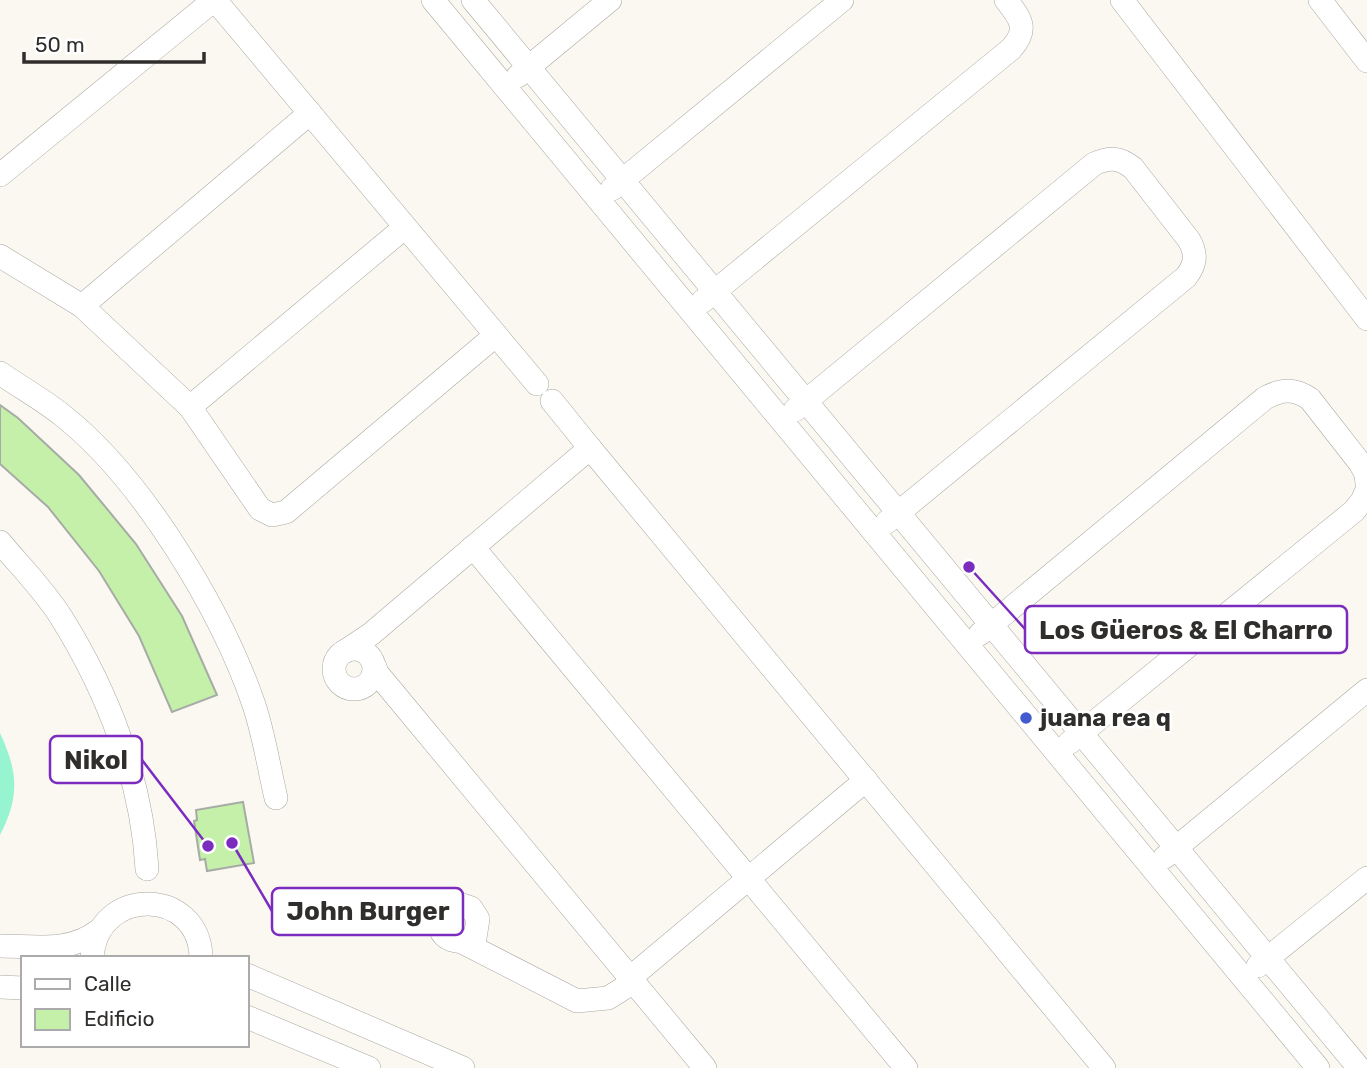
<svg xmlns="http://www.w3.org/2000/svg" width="1367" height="1068" viewBox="0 0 1367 1068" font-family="Rubik,sans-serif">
<rect width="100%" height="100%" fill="#faf8f1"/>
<path fill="#97f4d0" d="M0,733C18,772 20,796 0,835Z"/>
<g fill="#c5f0aa" stroke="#a7aba5" stroke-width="2">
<path d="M0,405L18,418L79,475L136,544L182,616L217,695L172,712L139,636L99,571L48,507L0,464Z"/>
<path d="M243,802L254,863L207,871L205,859L200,860L194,821L197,820L196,810Z"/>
</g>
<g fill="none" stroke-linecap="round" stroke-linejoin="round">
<defs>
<g id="minor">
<path d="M433,0L1318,1068"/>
<path d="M473,0L1359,1068"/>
<path d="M1122,0L1367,319"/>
<path d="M1320,0L1367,61"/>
<path d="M518,76L610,0"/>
<path d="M0,175L214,0"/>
<path d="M612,189L842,0"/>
<path d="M0,256L82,306L190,407L260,509L272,515L286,512L496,335L215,0"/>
<path d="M703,301L1011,49C1029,29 1021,19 1006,0"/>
<path d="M82,306L310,113"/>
<path d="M496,335L537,384"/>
<path d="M0,373C20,387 42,399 62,415C142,478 221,609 254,705C264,735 269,768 276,798"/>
<path d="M552,401L590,448"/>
<path d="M190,407L404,228"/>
<path d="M795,410L1094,164C1109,157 1119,157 1133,168L1189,240C1197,254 1196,264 1186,277L887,522"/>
<path d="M0,542C20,566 44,590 61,617C108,692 142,780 147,869"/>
<path d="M473,547L906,1068"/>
<path d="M980,634L1265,398C1282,389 1294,388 1310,399L1360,463L1366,474L1367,484"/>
<circle cx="354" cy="669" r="20"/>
<path d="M344,652L371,634L590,448L1104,1068"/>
<path d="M375,667L377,673L705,1068"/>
<path d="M1069,743L1354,511L1362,501L1367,490"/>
<path d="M1165,857L1367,690"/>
<path d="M459,904L471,908L478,919L475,938C437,954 425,908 459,904Z"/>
<path d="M464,943L577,1001L608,998L624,988L630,978L866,780"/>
<path d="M0,946C34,946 70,953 98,931"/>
<path d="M92,958C97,885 200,887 201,958"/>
<path d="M1258,966L1367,878"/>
<path d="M247,975L463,1068"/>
<path d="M0,987L23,988"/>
<path d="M247,1017L369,1068"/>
</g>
</defs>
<use href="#minor" stroke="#a8a7a0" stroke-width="24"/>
<use href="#minor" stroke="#fff" stroke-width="23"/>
</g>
<circle fill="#435bcf" stroke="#fff" stroke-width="2.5" cx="1026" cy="718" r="7"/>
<g text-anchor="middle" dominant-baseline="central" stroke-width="5" stroke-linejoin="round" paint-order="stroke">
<g font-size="24" font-weight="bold" fill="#2f2e2c" stroke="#fff" text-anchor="start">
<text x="1040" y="718">juana rea q</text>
</g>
</g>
<path fill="none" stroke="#7b2cbf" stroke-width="2.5" d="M969 567L1025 629M208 846L142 760M232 843L272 911"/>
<g fill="#7b2cbf" stroke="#fff" stroke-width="2.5">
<circle cx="969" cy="567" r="7"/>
<circle cx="208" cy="846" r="7"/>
<circle cx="232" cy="843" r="7"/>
</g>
<g fill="#fff" stroke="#7b2cbf" stroke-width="2.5">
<rect x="1025" y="606" width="322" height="47" rx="7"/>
<rect x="50" y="736" width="92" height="47" rx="7"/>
<rect x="272" y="888" width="191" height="47" rx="7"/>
</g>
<g font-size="26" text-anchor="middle" font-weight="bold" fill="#2f2e2c">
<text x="1186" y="639">Los Güeros &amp; El Charro</text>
<text x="96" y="769">Nikol</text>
<text x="368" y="920">John Burger</text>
</g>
<rect x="21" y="956" width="228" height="91" fill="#ffffff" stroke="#acabab" stroke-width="2"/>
<rect x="35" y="979" width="35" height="10" fill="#ffffff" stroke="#acabab" stroke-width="2"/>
<text x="84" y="991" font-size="21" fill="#2f2e2c">Calle</text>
<rect x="35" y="1009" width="35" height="21" fill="#c5f0aa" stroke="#acabab" stroke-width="2"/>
<text x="84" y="1026" font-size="21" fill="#2f2e2c">Edificio</text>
<path d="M24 52v10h180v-10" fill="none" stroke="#2f2e2c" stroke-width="3.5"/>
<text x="35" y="52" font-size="21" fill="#2f2e2c" stroke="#ffffff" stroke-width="5" paint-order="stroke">50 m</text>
</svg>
